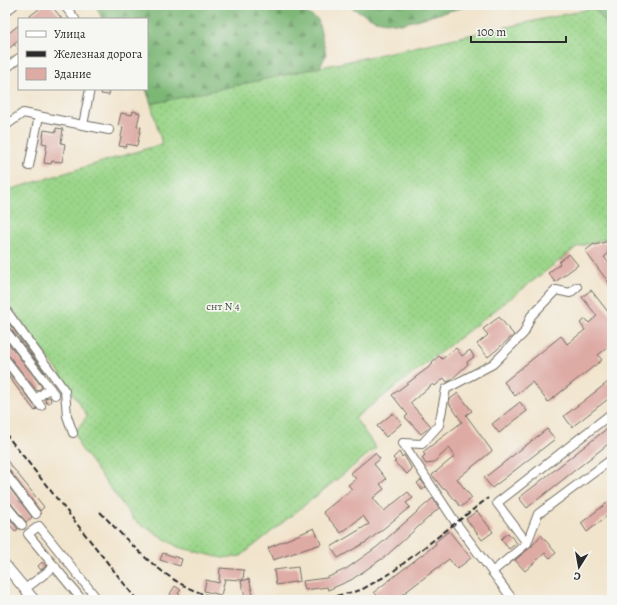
<svg xmlns="http://www.w3.org/2000/svg" width="617" height="605" viewBox="0 0 617 605" font-family="Alegreya,serif">
<defs>
<pattern id="forest-firs" width="22" height="20" patternUnits="userSpaceOnUse"><rect width="22" height="20" fill="#7cb776"/><path d="M5 1l3.5 6h-7zM16 11l3.5 6h-7z" fill="#669561"/></pattern>
<pattern id="garden-dots" width="8" height="8" patternUnits="userSpaceOnUse"><rect width="8" height="8" fill="#9bd68a"/><path d="M2 2h.1M6 6h.1" fill="none" stroke="#86b877" stroke-width="1.8" stroke-linecap="round"/></pattern>
</defs>
<rect width="100%" height="100%" fill="#f6f6f2"/>
<filter id="ink" filterUnits="userSpaceOnUse"><feTurbulence type="fractalNoise" baseFrequency=".025" numOctaves="2"/><feDisplacementMap in="SourceGraphic" scale="8" xChannelSelector="R" yChannelSelector="G"/><feConvolveMatrix kernelMatrix="1 2 1 2 8 2 1 2 1" color-interpolation-filters="sRGB"/></filter>
<filter id="wash" filterUnits="userSpaceOnUse"><feTurbulence type="fractalNoise" baseFrequency=".012" numOctaves="4" result="noise"/><feDisplacementMap in="SourceGraphic" scale="16" xChannelSelector="R" yChannelSelector="G"/><feGaussianBlur stdDeviation="0.9" result="paint"/><feColorMatrix in="noise" values="0 0 0 0 0 0 0 0 0 0 0 0 0 0 0 0 0 1.4 0 .05"/><feComposite in="paint" operator="in"/></filter>
<g filter="url(#wash)">
<rect width="100%" height="100%" fill="#f1e4cc"/>
<g fill="url(#forest-firs)" stroke="#547150">
<path d="M96,5H292L318,20L326,55L320,67L151,104L146,89L147,19H102Z"/>
<path d="M347,5H471L401,24L375,20Z"/>
<path d="M595,5H612V32L594,8Z"/>
</g>
<path fill="url(#garden-dots)" stroke="#63805a" d="M594,8L612,32V80L610,97L612,102V237L577,247L355,418L376,448L241,556L222,558L178,547L134,520L80,447L75,432L87,416L59,372L5,300V191L162,144L151,104Z"/>
<g fill="none" stroke-linecap="round" stroke-linejoin="round">
<path stroke="#48a6c7" stroke-width="2" d="M612,46L607,59L612,75"/>
</g>
<g id="blocks">
<g fill="#deaaa4">
<path d="M44,5H51L62,19H26Z"/>
<path d="M19,25V40L5,52V36Z"/>
<path d="M102,89H110L109,95L101,94Z"/>
<path d="M133,111L140,113L137,126L141,127L137,146L127,144L126,147L119,146L123,127L118,126L121,113L132,115Z"/>
<path d="M56,128L63,129L61,143L65,144L62,162L52,161L51,164L44,163L47,144L42,143L44,130L56,132Z"/>
<path d="M612,240V249L607,252L608,254L604,257L612,267V287L585,251L594,244L595,245Z"/>
<path d="M569,254L578,265L555,282L548,273L560,264L559,262Z"/>
<path d="M591,290L612,317V344L598,355L602,360L548,402L532,382L515,396L504,382L561,336L567,344L585,330L580,323L586,319L589,323L597,316L582,297Z"/>
<path d="M499,317L514,335L488,357L477,344L488,335L483,329Z"/>
<path d="M5,318L45,373L9,327L5,325Z"/>
<path d="M5,339L42,387L37,391L9,356L5,354Z"/>
<path d="M456,348L462,356L470,350L474,357L467,362L468,364L451,380L447,382L444,378L435,386L433,384L410,403L431,426L421,434L405,417L408,415L392,395L433,364L432,362L439,356L442,359Z"/>
<path d="M5,368L37,409L35,411L5,372Z"/>
<path d="M612,379V396L572,427L564,416Z"/>
<path d="M458,393L472,411L466,415L492,451L457,479L472,498L461,507L445,488L443,489L432,475L455,456L449,448L433,463L426,464L422,458L425,455L423,452L462,422L449,403L450,399Z"/>
<circle cx="48" cy="400" r="3"/>
<path d="M520,402L527,411L499,433L492,424Z"/>
<path d="M393,413L402,423L386,437L377,426Z"/>
<path d="M609,427L612,431V441L527,508L519,498Z"/>
<path d="M547,429L555,439L492,488L484,478Z"/>
<path d="M399,452L402,457L404,455L412,469L407,474L394,462L396,461L393,458Z"/>
<path d="M375,453L380,459L374,464L386,479L380,484L384,489L373,498L384,511L408,492L413,498L406,503L410,507L368,541L338,558L331,547L369,524L363,516L341,533L323,512L352,489L348,485L356,479L351,473Z"/>
<path d="M5,458L44,507L40,511L9,470L5,468Z"/>
<path d="M421,480L426,487L422,490L417,483Z"/>
<path d="M5,482L32,517L26,522L9,501L5,499Z"/>
<path d="M433,498L439,508L386,556L351,580L328,590L327,587L305,590L303,581L326,578L346,569L377,547Z"/>
<path d="M612,499V512L587,532L581,523Z"/>
<path d="M477,511L493,532L482,540L466,519Z"/>
<path d="M5,513L18,529L15,531L5,519Z"/>
<path d="M314,528L321,544L273,560L268,548Z"/>
<path d="M449,531L471,558L457,569L449,559L395,600H381L374,592L436,544L435,542Z"/>
<path d="M508,533L517,543L509,549L501,539Z"/>
<path d="M541,535L556,553L550,558L545,553L525,571L515,560L531,547Z"/>
<path d="M163,553L182,559L180,566L160,560Z"/>
<path d="M42,562L46,566L41,570L38,566Z"/>
<path d="M298,567L300,581L276,585L274,570Z"/>
<path d="M220,568L244,570L243,580L225,579L221,595L204,591L206,580L219,583Z"/>
<path d="M249,579L253,595L245,597L241,581Z"/>
<path d="M175,586L181,590L178,593L184,600H175L170,594Z"/>
</g>
</g>
</g>
<g filter="url(#ink)">
<use href="#blocks" fill-opacity="0" stroke="#706c63" stroke-width="1"/>
<g fill="none" stroke-linecap="round" stroke-linejoin="round">
<defs>
<g id="minor">
<path d="M64,5L75,19"/>
<path d="M5,12L14,5"/>
<path d="M5,69L19,58"/>
<path d="M83,125L109,130"/>
<path d="M5,126L23,113L83,125L90,89"/>
<path d="M29,166L39,116"/>
<path d="M5,309L65,391L67,416L73,433"/>
<path d="M5,330L55,395"/>
<path d="M5,359L41,406"/>
<path d="M36,399L50,388"/>
<path d="M403,443L422,444L439,425L446,389L493,364L524,333L531,316L556,290L570,293L577,287"/>
<path d="M403,443L456,523L513,600"/>
<path d="M5,473L36,514"/>
<path d="M5,504L22,525"/>
<path d="M527,543L497,503L612,413"/>
<path d="M492,572L527,543L538,514L612,459"/>
<path d="M25,589L55,566"/>
<path d="M82,600L28,534L39,526L98,600"/>
</g>
<path id="major" d="M5,565L34,600"/>
</defs>
<use href="#minor" stroke="#706c63" stroke-width="10"/>
<use href="#major" stroke="#706c63" stroke-width="12"/>
<path stroke="#706c63" stroke-width="1" stroke-dasharray="3 3" stroke-linecap="butt" d="M14,44L19,50"/>
<use href="#minor" stroke="#fff" stroke-width="8"/>
<use href="#major" stroke="#fff" stroke-width="10"/>
<g stroke="#2b2b2b" stroke-width="2" stroke-dasharray="6 3" stroke-linecap="butt">
<path d="M5,433L137,600"/>
<path d="M100,512C136,549 173,593 228,600"/>
<path d="M319,600L361,590L391,573L488,498"/>
</g>
</g>
</g>
<g text-anchor="middle" dominant-baseline="central" stroke-width="3.5" stroke-linejoin="round" paint-order="stroke">
<g font-size="11" fill="#475643" stroke="#f6f6f2">
<text x="223" y="306">снт N 4</text>
</g>
</g>
<rect width="617" height="605" fill="none" stroke="#f6f6f2" stroke-width="20"/>
<rect x="18" y="18" width="130" height="72" fill="#f6f6f2" stroke="#a5a5a2"/>
<rect x="26" y="31" width="20" height="6" fill="#ffffff" stroke="#a5a5a2"/>
<text x="54" y="38" font-size="12" fill="#2b2b2b">Улица</text>
<rect x="26" y="51" width="20" height="6" fill="#2b2b2b" stroke="#a5a5a2"/>
<text x="54" y="58" font-size="12" fill="#2b2b2b">Железная дорога</text>
<rect x="26" y="68" width="20" height="12" fill="#deaaa4" stroke="#a5a5a2"/>
<text x="54" y="78" font-size="12" fill="#2b2b2b">Здание</text>
<g transform="translate(579 567) rotate(191)" stroke="#f6f6f2" stroke-width="3" paint-order="stroke">
<path d="M0-3L7 15L0 10L-7 15Z" fill="#2b2b2b"/>
<text y="-6" font-size="11" font-weight="bold" text-anchor="middle" fill="#2b2b2b">С</text>
</g>
<path d="M471 36v6h95v-6" fill="none" stroke="#2b2b2b" stroke-width="2"/>
<text x="477" y="36" font-size="12" fill="#2b2b2b" stroke="#f6f6f2" stroke-width="3" paint-order="stroke">100 m</text>
</svg>
